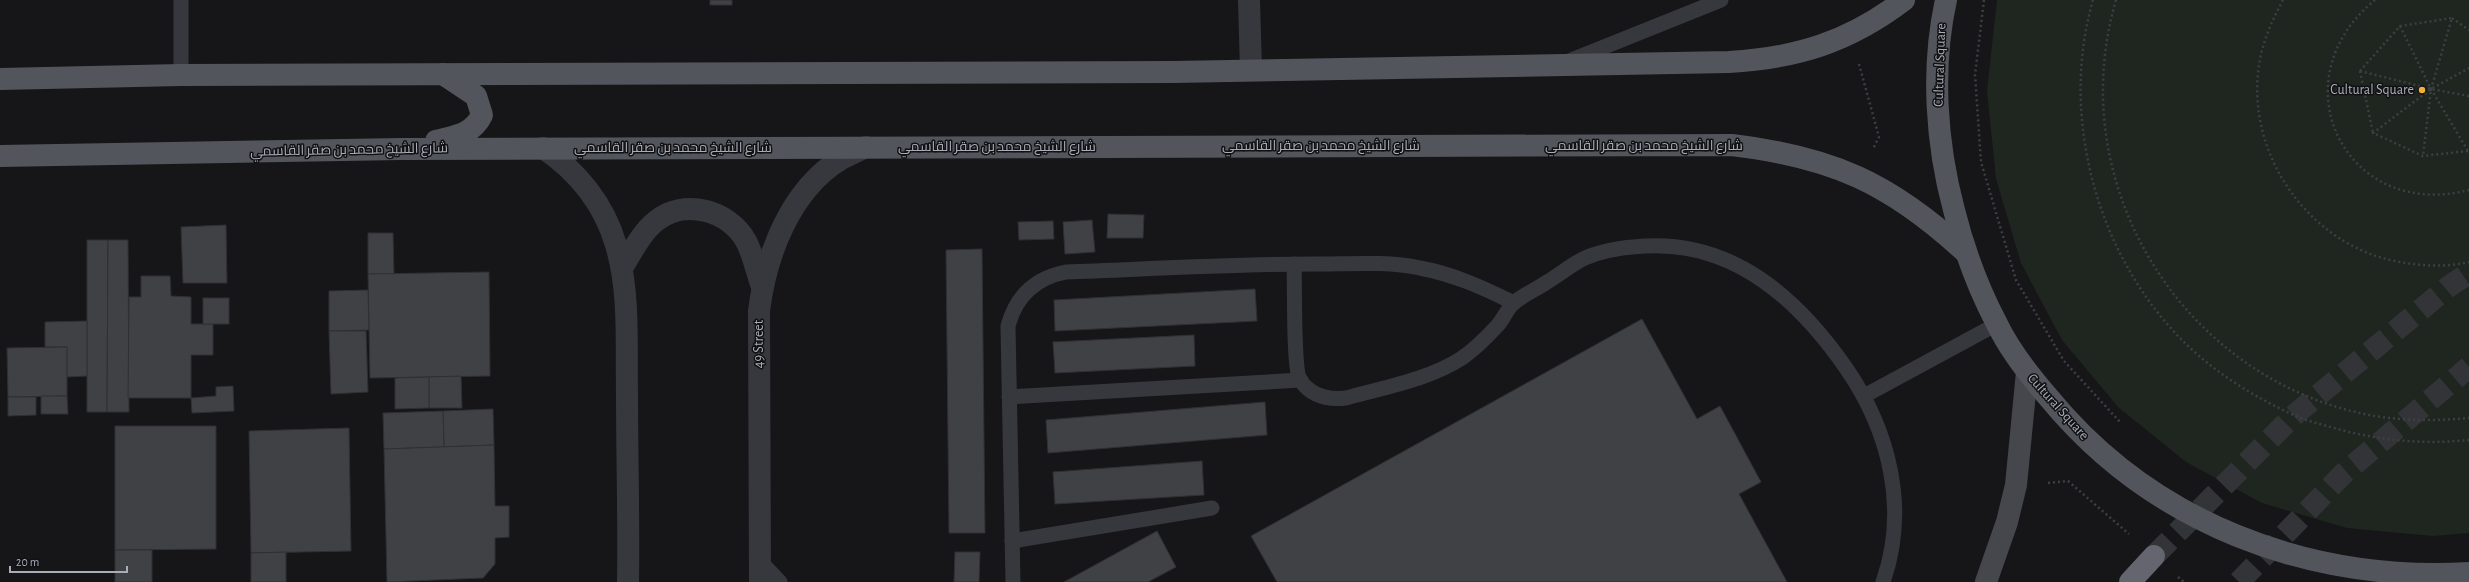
<svg xmlns="http://www.w3.org/2000/svg" width="2469" height="582" viewBox="0 0 2469 582" font-family="'Alegreya Sans',Cairo,sans-serif">
<rect width="100%" height="100%" fill="#161618"/>
<path fill="#1e261f" d="M1997,0H2469V533L2433,536L2347,528L2262,503L2186,462L2118,407L2062,340L2021,263L1996,179L1987,91Z"/>
<g fill="#404145" stroke="#303034">
<rect x="710" y="0" width="22" height="5"/>
<path d="M1108,214L1144,215L1143,238H1107Z"/>
<path d="M1092,220L1095,252L1065,254L1063,222Z"/>
<path d="M1053,221L1054,239L1019,240L1018,222Z"/>
<path d="M226,225L227,283H183L181,227Z"/>
<path d="M368,233H393L394,274H368Z"/>
<path d="M87,240H108L107,412H87Z"/>
<path d="M108,240H128L129,412H107Z"/>
<path d="M982,249L985,533H949L946,250Z"/>
<path d="M489,272L490,376L370,378L368,274Z"/>
<path d="M141,276H170L171,296L191,297V324H213V355H191V398H128L129,297H141Z"/>
<path d="M1255,289L1257,321L1055,331L1054,300Z"/>
<path d="M368,290L369,330L329,331V291Z"/>
<rect x="203" y="298" width="26" height="26"/>
<path d="M1642,319L1697,419L1720,406L1761,482L1739,494L1787,582H1277L1251,536Z"/>
<path d="M87,321V376L67,377V347H45V322Z"/>
<path d="M329,331H366L368,392L331,394Z"/>
<path d="M1194,335L1195,366L1055,373L1053,342Z"/>
<path d="M67,347V396L8,397L7,348Z"/>
<path d="M461,376L462,408H429V377Z"/>
<path d="M429,377V408L395,409V378Z"/>
<path d="M233,386L234,411L192,413L191,398L216,396V387Z"/>
<path d="M41,396H67L68,414H41Z"/>
<path d="M8,397H36V415L8,416Z"/>
<path d="M1265,402L1267,435L1048,453L1046,420Z"/>
<path d="M493,409L494,445L444,447L443,411Z"/>
<path d="M443,411L444,447L384,449L383,413Z"/>
<path d="M115,426H216V549L115,550Z"/>
<path d="M349,428L351,551L251,553L249,431Z"/>
<path d="M494,445L495,506H509V537L495,538V564L483,578L387,582L384,449Z"/>
<path d="M1202,461L1204,495L1055,504L1053,472Z"/>
<path d="M1157,531L1176,567L1148,582H1064Z"/>
<rect x="115" y="550" width="37" height="32"/>
<path d="M286,552V582H251V553Z"/>
<path d="M955,552H980L979,582H954Z"/>
</g>
<g fill="none" stroke-linecap="round" stroke-linejoin="round">
<g stroke="#333438" stroke-width="22" stroke-dasharray="22 11" stroke-linecap="butt">
<path d="M2154,556L2292,417L2448,287L2469,273"/>
<path d="M2239,582L2343,474L2469,367"/>
</g>
<g stroke="#3d3f44" stroke-width="2.5" stroke-dasharray="2 3" stroke-linecap="butt">
<path d="M1984,0L1975,75L1981,162L2016,280L2064,361L2120,422"/>
<path d="M2093,0C2059,117 2097,256 2184,342C2215,373 2257,399 2298,417C2307,421 2317,423 2327,426C2374,440 2420,445 2469,440"/>
<path d="M2116,0C2062,183 2181,378 2369,415C2402,421 2436,421 2469,418"/>
<path d="M2283,0C2273,19 2264,38 2260,59C2244,144 2298,231 2379,257C2407,265 2440,269 2469,262"/>
<path d="M2375,0C2276,80 2345,222 2469,190"/>
<path d="M2452,18L2469,30"/>
<path d="M2400,26L2431,89L2468,151L2469,149"/>
<path d="M1859,64L1879,137L1873,149"/>
<path d="M2360,71L2400,26L2452,18L2431,89L2423,156"/>
<path d="M2360,71L2431,89L2469,96"/>
<path d="M2360,71L2373,133"/>
<path d="M2468,151L2423,156L2373,133L2431,89L2469,68"/>
<path d="M2048,483L2068,481L2129,534"/>
<path d="M2178,577L2184,582"/>
</g>
<g stroke="#37383d" stroke-width="15">
<path d="M181,0V75"/>
<path d="M1569,61L1721,0"/>
<path d="M1294,264C1295,284 1293,368 1300,380C1311,396 1328,400 1346,398C1385,387 1428,380 1462,358C1475,349 1487,337 1498,325C1504,318 1508,307 1515,302C1525,294 1537,289 1547,282C1559,275 1572,264 1585,258C1603,250 1626,247 1645,246C1734,241 1798,299 1846,368C1889,430 1909,508 1883,582"/>
<path d="M1864,396L1997,324"/>
<path d="M1009,397L1301,380"/>
<path d="M1012,541L1212,508"/>
<path d="M760,561L780,582"/>
<path d="M1013,582L1008,326C1016,296 1035,278 1066,272C1148,269 1231,264 1314,264C1349,264 1386,261 1420,268C1453,274 1484,288 1514,303"/>
</g>
<g stroke="#37383d" stroke-width="22">
<path d="M1249,0L1251,70"/>
<path d="M543,148C577,171 604,204 616,245C630,292 626,343 627,392C627,455 629,519 628,582"/>
<path d="M622,268C632,252 641,233 656,221C684,198 729,210 746,241C753,254 757,273 762,287"/>
<path d="M760,582L759,311C766,255 790,190 841,159C849,155 858,151 866,147"/>
</g>
<path stroke="#45474d" stroke-width="22" d="M1986,582L2007,522L2016,485L2027,372"/>
<g stroke="#53555c" stroke-width="22">
<path d="M1946,0C1931,68 1936,143 1954,210C1964,250 1978,288 1997,324C2010,351 2029,375 2049,398C2152,523 2307,582 2469,573"/>
<path d="M0,79L181,75L1173,72L1729,62C1797,58 1849,42 1904,0"/>
<path d="M436,141C455,136 472,135 482,115L476,96L443,74"/>
<path d="M0,156L401,149L1732,145C1832,157 1890,183 1964,251"/>
</g>
<path stroke="#63666e" stroke-width="22" d="M2130,582L2154,556"/>
</g>
<circle fill="#f2b134" stroke="#111113" stroke-width="1.5" cx="2422" cy="90" r="4"/>
<g text-anchor="middle" dominant-baseline="central" stroke-width="3" stroke-linejoin="round" paint-order="stroke">
<g font-size="14" fill="#a8adb8" stroke="#111113">
<text transform="translate(1940 65) rotate(-88)">Cultural Square</text>
<text x="1321" y="146">شارع الشيخ محمد بن صقر القاسمي</text>
<text x="1644" y="146">شارع الشيخ محمد بن صقر القاسمي</text>
<text x="997" y="147">شارع الشيخ محمد بن صقر القاسمي</text>
<text x="673" y="148">شارع الشيخ محمد بن صقر القاسمي</text>
<text transform="translate(349 150) rotate(-1)">شارع الشيخ محمد بن صقر القاسمي</text>
<text transform="translate(759 344) rotate(-90)">49 Street</text>
<text transform="translate(2058 407) rotate(48)">Cultural Square</text>
</g>
<g font-size="14" fill="#a8adb8" stroke="#111113" text-anchor="end">
<text x="2414" y="90">Cultural Square</text>
</g>
</g>
<path d="M10 566v6h117v-6" fill="none" stroke="#a8adb8" stroke-width="2"/>
<text x="16" y="566" font-size="12" fill="#a8adb8" stroke="#111113" stroke-width="3" paint-order="stroke">20 m</text>
</svg>
